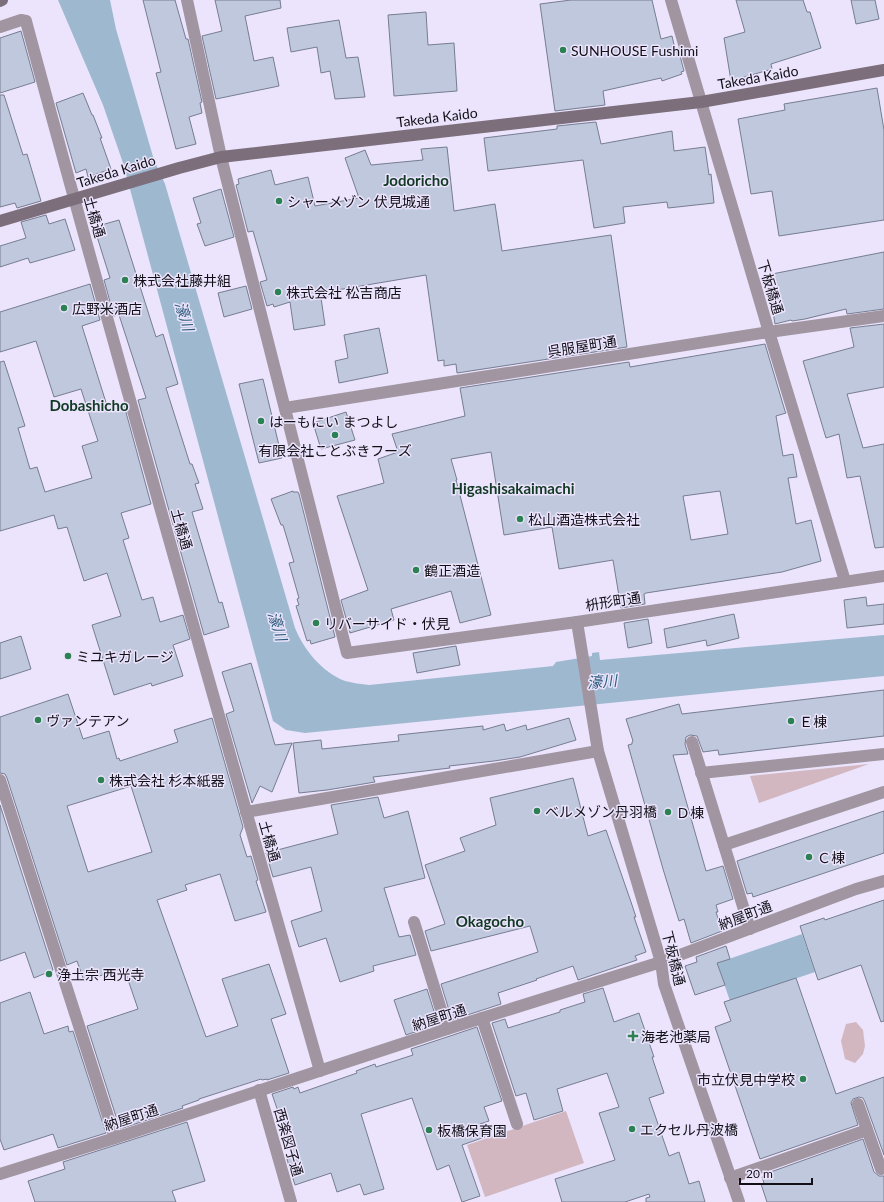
<svg xmlns="http://www.w3.org/2000/svg" width="884" height="1202" viewBox="0 0 884 1202" font-family="Lato,'Noto Sans JP',sans-serif">
<rect width="100%" height="100%" fill="#ebe4fc"/>
<g fill="#d2b7c0">
<path d="M869,764L759,803L750,776Z"/>
<path d="M856,1022L863,1030L865,1046L863,1054L855,1063L845,1059L841,1041L846,1024Z"/>
<path d="M566,1111L584,1163L485,1197L467,1145Z"/>
</g>
<g fill="#9eb9cf">
<path d="M58,0H110L116,29L154,160L165,184L295,628C304,650 322,672 345,681C352,683 362,684 369,685L553,666L556,662L592,656V653L599,652L600,660L884,635V676L305,733L286,730L273,721L123,163L103,105Z"/>
<path d="M802,934L815,972L730,1001L717,963Z"/>
</g>
<g fill="#c0c8de" stroke="#767d92" fill-rule="evenodd">
<path d="M143,0H175L186,39H188L202,102L200,103L202,113L189,117L196,144L176,149L156,73L161,72Z"/>
<path d="M215,0H280L281,8L245,16L254,61L273,57L279,86L216,99L202,36L222,31Z"/>
<path d="M571,0H652L661,39L672,36L676,53L679,52L684,71L681,72L682,74L662,81L661,78L603,91L605,105L555,111L540,4Z"/>
<path d="M736,0H803L807,12H810L821,48L771,64L772,69L731,81L724,38L745,32Z"/>
<path d="M851,0H875L879,19L856,24Z"/>
<path d="M426,12L428,45L454,43L457,91L394,96L388,15Z"/>
<path d="M339,20L346,58L358,57L365,97L335,99L330,71L321,73L317,47L291,52L287,28Z"/>
<path d="M21,31L35,82L0,93V38Z"/>
<path d="M877,88L884,130V220L779,236L772,191L751,194L738,119L785,110L784,104Z"/>
<path d="M83,93L92,115H93L102,138H100L111,169L88,177L86,169L76,173L56,103Z"/>
<path d="M0,95H4L23,155L27,154L41,201L17,208L15,203L0,207Z"/>
<path d="M596,122L601,144L672,131L674,151L705,147L709,175L711,174L714,203L668,208L667,202L623,207L625,223L594,228L583,160L488,171L484,138L557,129V126Z"/>
<path d="M447,147L454,211L495,204L502,251L611,235L627,347L457,373L456,364L444,366V360L438,361L426,275L337,290L338,295L321,298L325,325L294,330L290,302L274,307L273,304L267,306L260,282L267,280L253,231L248,232L236,185L239,184L238,179L271,170L275,185L308,177L315,206L359,198L345,158L365,150L371,165L423,160L421,149Z"/>
<path d="M221,189L234,237L205,246L197,224L201,223L193,198Z"/>
<path d="M46,215L49,224L65,219L75,250L30,263L28,258L0,267V246L26,238L21,222Z"/>
<path d="M119,220L156,337L163,334L178,384L166,388L190,464H192L199,483L195,484L203,509L192,512L219,603L222,602L229,627L204,635L138,400L146,398L119,315L114,316L104,280L110,278L94,227Z"/>
<path d="M884,252V309L847,314L846,309L805,319L792,321L791,320L775,324L767,275Z"/>
<path d="M90,284L100,320L82,326L108,409L124,405L151,504L121,513L129,538L123,540L142,600L153,597L160,622L183,615L190,639L173,645L183,676L152,686L151,683L114,695L92,625L121,616L107,573L84,581L67,527L58,529L54,515L0,531V362L4,361L25,426L18,428L30,469L37,467L45,492L92,478L82,446L98,441L81,389L54,397L36,341L0,352V312Z"/>
<path d="M246,286L252,309L224,317L218,293Z"/>
<path d="M884,324V387L847,394L863,448L884,444V547L875,548L860,476L847,478L839,434L826,438L803,361L854,347L850,328Z"/>
<path d="M379,328L388,373L339,383L335,361L348,358L344,335Z"/>
<path d="M765,344L785,411L786,413L776,416L783,456L793,454L797,477L788,478L796,524L811,520L821,561L782,572L646,593L644,594L645,604L621,608L613,560L559,569L552,527L504,535L491,452L451,459L457,480H456L491,615L460,623L451,591L391,609L394,620L350,633L341,600L368,590L337,496L384,483L378,459L398,452L392,434L465,416L460,388L629,362L630,367ZM720,491L728,534L691,540L683,496Z"/>
<path d="M263,379L282,458L259,463L239,384Z"/>
<path d="M346,412L355,440L321,449L313,423Z"/>
<path d="M293,491V492H298L299,494L335,637L311,644L310,640L307,641L296,606L299,605L297,599L299,598L289,563L294,562L283,525H281L271,499Z"/>
<path d="M866,597L867,606L884,604V624L847,628L844,600Z"/>
<path d="M734,614L739,638L707,646L706,640L667,648L664,629Z"/>
<path d="M648,619L652,643L628,648L624,623Z"/>
<path d="M21,636L31,669L0,679V643Z"/>
<path d="M456,646L460,665L417,673L413,653Z"/>
<path d="M251,663L275,745L292,743L272,792L260,786L252,803L226,714L234,711L222,672Z"/>
<path d="M884,690V736L719,755L718,750L703,752L697,736L690,735L686,737L685,744L688,754L673,755L706,871L723,866L733,899L716,905L718,912H716L722,931L691,943L684,919L679,921L663,869L628,745L632,744V742L633,741L626,719L679,704L682,714Z"/>
<path d="M68,694L83,739L109,731L117,759L119,758L120,761L178,742L174,730L212,718L243,827L240,835L247,857L251,856L258,880L256,881L266,912L235,921L220,874L185,885L187,890L157,900L206,1037L238,1026L222,979L269,964L286,1014L271,1019L289,1073L267,1080V1079L262,1080L261,1079L199,1099V1100L182,1106L183,1108L120,1129L87,1026L138,1009L124,968L84,981L77,961L67,965L7,778L5,774L0,773V717ZM131,786L152,852L88,872L67,806Z"/>
<path d="M569,718L576,740L520,757L494,761L449,766L450,768L373,777L375,782L327,790L299,793L293,743L321,740L322,749L399,741L398,735L483,726V730L504,724L506,731L526,725L527,730Z"/>
<path d="M573,778L588,836L606,830L631,902L636,917H634L646,952L635,956L637,960L578,980L573,966L536,979L537,980L498,993L501,1004L452,1020L441,984L538,952L530,926L431,951L425,931L445,924L425,865L465,851L460,838L496,825L490,798Z"/>
<path d="M378,797L384,818L408,811L425,878L384,888L399,937L410,935L416,955L373,966L374,971L340,982L326,938L299,947L291,921L322,911L311,867L273,877L266,853L338,834L331,805Z"/>
<path d="M0,805L53,970L34,978L25,952L0,961Z"/>
<path d="M884,811V853L753,897L752,893L747,894L737,861Z"/>
<path d="M884,900V1021L881,1022L861,965L818,980L800,926L824,918L825,920Z"/>
<path d="M726,946L730,959L717,963L725,985L695,995L685,966L697,962L696,957Z"/>
<path d="M796,978L836,1094L884,1077V1155L865,1102L863,1098L859,1097L853,1099L851,1103L858,1125L760,1159L715,1027L731,1021L724,1002Z"/>
<path d="M603,988L614,1022L639,1013L654,1057H652L664,1093L649,1098L669,1156L679,1152L689,1184L699,1181L705,1202H646V1198L650,1197L649,1194L625,1202H562L555,1179L615,1160L599,1113L619,1107L607,1073L557,1089L563,1111L534,1120L526,1093L516,1096L492,1023L505,1019L508,1028L560,1012V1010L585,1002L583,994Z"/>
<path d="M427,989L438,1024L406,1035L394,1000Z"/>
<path d="M30,992L44,1034L68,1026L69,1032L73,1031L106,1133L58,1148L53,1134L4,1150L0,1139V1003Z"/>
<path d="M477,1027L502,1101L484,1107L489,1121L480,1124L485,1137L462,1145L480,1196L462,1202L449,1165L437,1170L412,1098L361,1114L384,1189L364,1195L360,1184L337,1192L331,1173L295,1185L286,1156L293,1155L272,1094L293,1087L294,1089L298,1087L300,1093L357,1073L356,1071L375,1064L376,1067L413,1055L411,1049Z"/>
<path d="M187,1122L205,1181L172,1191L176,1202H35L28,1181L65,1169L63,1162Z"/>
<path d="M863,1139L874,1172L879,1176H884V1202H767L761,1184L764,1183L762,1177L766,1175L765,1174Z"/>
</g>
<g fill="none" stroke-linecap="round" stroke-linejoin="round">
<g stroke="#a095a0" stroke-width="12">
<path d="M692,742L750,929"/>
<path d="M701,773L884,754"/>
<path d="M724,845L884,792"/>
<path d="M414,922L447,1029"/>
<path d="M482,1018L517,1124"/>
<path d="M858,1104L881,1169L884,1168"/>
<path d="M730,1178L867,1130"/>
</g>
<g stroke="#a095a0" stroke-width="12">
<path d="M187,0L221,157L347,653L577,622L884,576"/>
<path d="M671,0L769,332L845,581"/>
<path d="M0,27L21,20L26,21L27,25C121,374 221,723 320,1071"/>
<path d="M285,408L769,332L884,316"/>
<path d="M577,622L598,751L661,962L664,984L739,1202"/>
<path d="M0,780L115,1138"/>
<path d="M246,812L598,751"/>
<path d="M259,1090L291,1202"/>
<path d="M0,1174L115,1138L447,1029L661,962L856,889L884,881"/>
</g>
<g stroke="#7d6e7c" stroke-width="12">
<path d="M0,1L2,0"/>
<path d="M0,221L179,168L221,157L701,102L884,70"/>
</g>
</g>
<g fill="#2c8153" stroke="#ebe4fc" stroke-width="1.5">
<circle cx="563" cy="50" r="4"/>
<circle cx="279" cy="201" r="4"/>
<circle cx="125" cy="280" r="4"/>
<circle cx="278" cy="292" r="4"/>
<circle cx="64" cy="308" r="4"/>
<circle cx="261" cy="421" r="4"/>
<circle cx="335" cy="435" r="4"/>
<circle cx="520" cy="519" r="4"/>
<circle cx="416" cy="570" r="4"/>
<circle cx="316" cy="623" r="4"/>
<circle cx="68" cy="656" r="4"/>
<circle cx="38" cy="720" r="4"/>
<circle cx="791" cy="721" r="4"/>
<circle cx="101" cy="780" r="4"/>
<circle cx="537" cy="811" r="4"/>
<circle cx="668" cy="812" r="4"/>
<circle cx="809" cy="857" r="4"/>
<circle cx="49" cy="974" r="4"/>
<path d="M631 1030h4v4h4v4h-4v4h-4v-4h-4v-4h4z"/>
<circle cx="803" cy="1079" r="4"/>
<circle cx="632" cy="1129" r="4"/>
<circle cx="429" cy="1130" r="4"/>
</g>
<g text-anchor="middle" dominant-baseline="central" stroke-width="3" stroke-linejoin="round" paint-order="stroke">
<g font-size="14" fill="#120f17" stroke="#ebe4fc" text-anchor="start">
<text x="571" y="50">SUNHOUSE Fushimi</text>
<text x="287" y="201">シャーメゾン 伏見城通</text>
<text x="133" y="280">株式会社藤井組</text>
<text x="286" y="292">株式会社 松吉商店</text>
<text x="72" y="308">広野米酒店</text>
<text x="269" y="421">はーもにい まつよし</text>
<text x="335" y="450" text-anchor="middle">有限会社ことぶきフーズ</text>
<text x="528" y="519">松山酒造株式会社</text>
<text x="424" y="570">鶴正酒造</text>
<text x="324" y="623">リバーサイド・伏見</text>
<text x="76" y="656">ミユキガレージ</text>
<text x="46" y="720">ヴァンテアン</text>
<text x="799" y="721">Ｅ棟</text>
<text x="109" y="780">株式会社 杉本紙器</text>
<text x="545" y="811">ベルメゾン丹羽橋</text>
<text x="676" y="812">Ｄ棟</text>
<text x="817" y="857">Ｃ棟</text>
<text x="57" y="974">浄土宗 西光寺</text>
<text x="641" y="1036">海老池薬局</text>
<text x="795" y="1079" text-anchor="end">市立伏見中学校</text>
<text x="640" y="1129">エクセル丹波橋</text>
<text x="437" y="1130">板橋保育園</text>
</g>
<g font-size="14" fill="#120f17" stroke="#ebe4fc">
<text transform="translate(758 77) rotate(-10)">Takeda Kaido</text>
<text transform="translate(437 117) rotate(-7)">Takeda Kaido</text>
<text transform="translate(116 171) rotate(-17)">Takeda Kaido</text>
<text transform="translate(95 217) rotate(74)">土橋通</text>
<text transform="translate(771 287) rotate(73)">下板橋通</text>
<text transform="translate(582 346) rotate(-9)">呉服屋町通</text>
<text transform="translate(182 529) rotate(74)">土橋通</text>
<text transform="translate(613 601) rotate(-9)">枡形町通</text>
<text transform="translate(270 841) rotate(74)">土橋通</text>
<text transform="translate(745 915) rotate(-21)">納屋町通</text>
<text transform="translate(674 958) rotate(76)">下板橋通</text>
<text transform="translate(439 1017) rotate(-18)">納屋町通</text>
<text transform="translate(131 1117) rotate(-18)">納屋町通</text>
<text transform="translate(289 1142) rotate(74)">西楽図子通</text>
</g>
<g font-size="15" font-weight="bold" fill="#113923" stroke="#ebe4fc">
<text x="416" y="180">Jodoricho</text>
<text x="89" y="405">Dobashicho</text>
<text x="513" y="488">Higashisakaimachi</text>
<text x="490" y="921">Okagocho</text>
</g>
<g font-size="15" font-style="italic" fill="#2e5c7c" stroke="#ebe4fc">
<text transform="translate(185 316) rotate(73)">濠川</text>
<text transform="translate(278 626) rotate(73)">濠川</text>
<text transform="translate(602 681) rotate(-5)">濠川</text>
</g>
</g>
<path d="M740 1178v6h72v-6" fill="none" stroke="#120f17" stroke-width="2"/>
<text x="746" y="1178" font-size="12" fill="#120f17" stroke="#ebe4fc" stroke-width="3" paint-order="stroke">20 m</text>
</svg>
